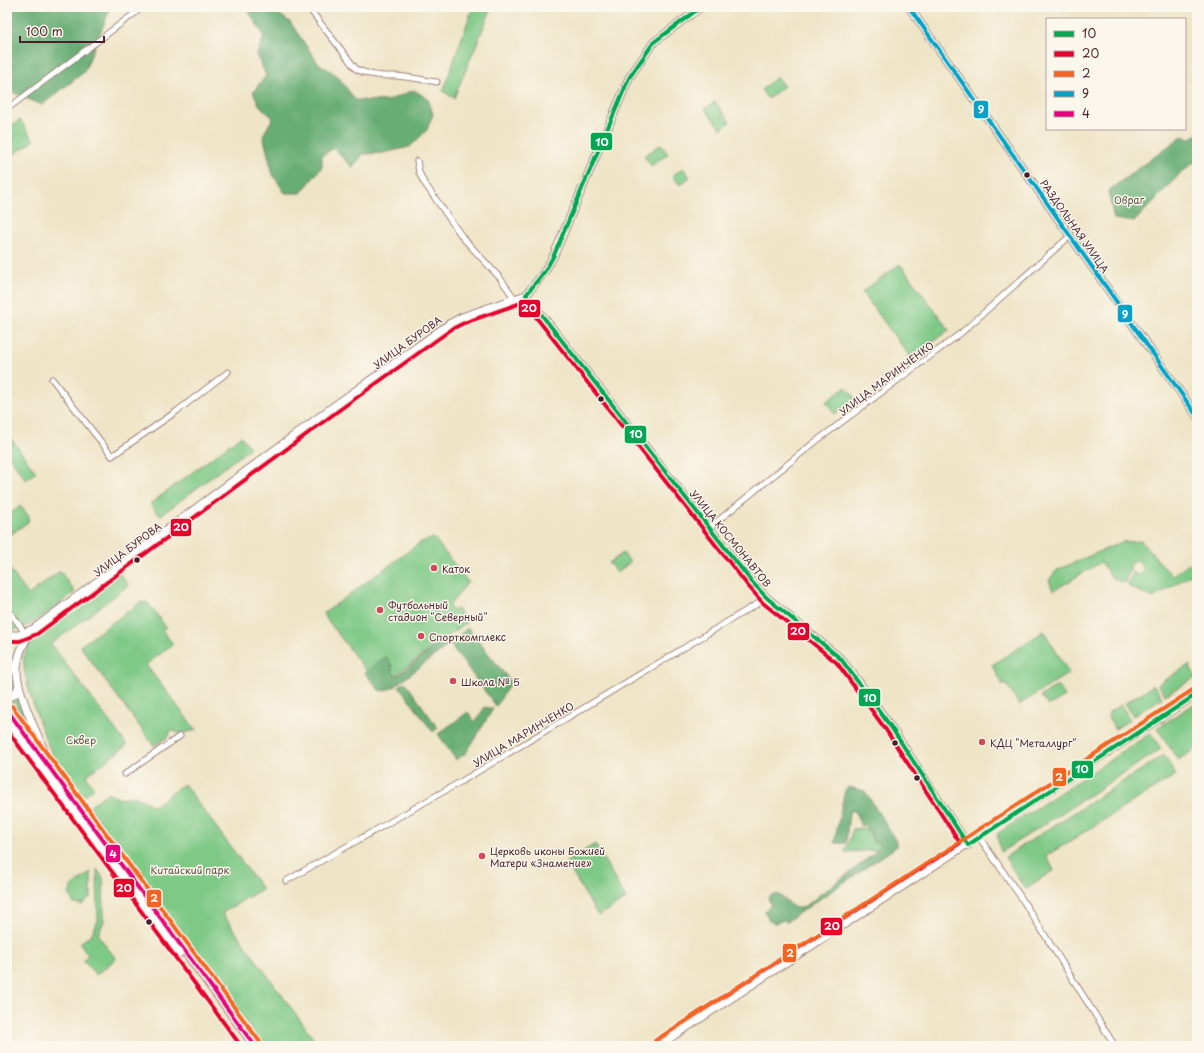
<svg xmlns="http://www.w3.org/2000/svg" width="1204" height="1053" viewBox="0 0 1204 1053" font-family="'Playpen Sans',sans-serif">
<rect width="100%" height="100%" fill="#fbf7ec"/>
<filter id="ink" filterUnits="userSpaceOnUse"><feTurbulence type="fractalNoise" baseFrequency=".025" numOctaves="2"/><feDisplacementMap in="SourceGraphic" scale="8" xChannelSelector="R" yChannelSelector="G"/><feConvolveMatrix kernelMatrix="1 2 1 2 8 2 1 2 1" color-interpolation-filters="sRGB"/></filter>
<filter id="wash" filterUnits="userSpaceOnUse"><feTurbulence type="fractalNoise" baseFrequency=".012" numOctaves="4" result="noise"/><feDisplacementMap in="SourceGraphic" scale="16" xChannelSelector="R" yChannelSelector="G"/><feGaussianBlur stdDeviation="0.9" result="paint"/><feColorMatrix in="noise" values="0 0 0 0 0 0 0 0 0 0 0 0 0 0 0 0 0 1.4 0 .05"/><feComposite in="paint" operator="in"/></filter>
<g filter="url(#wash)">
<rect width="100%" height="100%" fill="#eee4c6"/>
<g fill="#7fc987" stroke="#647459">
<path d="M473,7H492L454,98L443,91Z"/>
<path d="M777,77L784,86L768,99L761,90Z"/>
<path d="M715,102L730,122L721,129L705,109Z"/>
<path d="M20,120L34,141L7,159V129Z"/>
<path d="M661,144L668,154L651,166L644,156Z"/>
<path d="M683,168L690,177L680,185L672,176Z"/>
<path d="M900,264L949,330L911,358L862,292Z"/>
<path d="M846,387L855,398L835,414L826,402Z"/>
<path d="M9,436L36,472L26,480L7,453V438Z"/>
<path d="M241,436L250,448L160,516L150,504Z"/>
<path d="M20,506L29,516L28,522L7,537V516Z"/>
<path d="M434,538L468,582L449,606L453,611L457,609L467,622L379,688L323,614L421,542Z"/>
<path d="M1141,541L1172,576L1189,563L1195,572L1153,598L1130,587L1127,583L1134,572L1137,576L1144,570L1138,560L1129,565L1131,568L1124,583L1112,578L1101,562L1053,591L1049,580L1057,570L1122,542Z"/>
<path d="M623,553L630,562L617,573L609,563Z"/>
<path d="M7,565L28,595L60,571L75,592C54,607 33,629 7,631Z"/>
<path d="M119,573L129,585L51,644L127,745L86,776L94,788L81,799C74,792 67,785 62,776C51,756 20,677 24,657C26,649 30,642 35,636Z"/>
<path d="M141,602L148,603L166,627L162,630L173,644L146,665L196,730L181,734L171,730L169,736L154,746L80,646Z"/>
<path d="M1044,631L1069,673L1019,705L1006,683L1003,685L992,665Z"/>
<path d="M1189,665L1196,677L1165,695L1158,684Z"/>
<path d="M1058,685L1065,696L1048,706L1041,696Z"/>
<path d="M1154,685L1162,698L1133,716L1125,703Z"/>
<path d="M1197,702V748L1178,760L1157,728Z"/>
<path d="M1121,705L1130,720L1115,729L1108,717L1109,712Z"/>
<path d="M1151,733L1161,749L1001,852L997,834Z"/>
<path d="M1164,755L1176,775L1046,856L1054,870L1025,889L1005,857Z"/>
<path d="M184,784L262,889L222,913L319,1046H263L89,807L107,793L121,799L135,796L154,806Z"/>
<path d="M862,828L869,830L873,842L879,843L880,847L877,850L845,852L853,829Z"/>
<path d="M595,844L626,899L598,916L566,862Z"/>
<path d="M97,869L103,878L104,921L98,935L116,959L96,975L83,960L88,955L80,943L91,935L98,921Z"/>
<path d="M91,872V897L82,905L74,904L69,894L72,886Z"/>
</g>
<g fill="#67ad74" stroke="#586650">
<path d="M7,7H111L84,72L42,105L7,90Z"/>
<path d="M246,7H268L290,22L318,63L338,76L355,100L387,101L414,90L428,99L433,114L427,130L410,147L383,153L363,154L353,168L334,148L322,155V167L301,193H285L273,175L263,135L273,118L260,106L253,92L266,76L257,54L264,36Z"/>
<path d="M1197,134V160L1180,174L1134,222L1114,219L1108,191L1182,136L1190,139Z"/>
<path d="M468,628L511,682L496,706L449,643Z"/>
<path d="M443,641L447,646L394,687L385,691L379,690L365,673L375,664L386,657L392,666L393,674L399,675Z"/>
<path d="M7,662C12,671 22,689 7,694Z"/>
<path d="M405,682L438,728L433,732L399,686Z"/>
<path d="M19,695L43,753L7,706V701L15,699Z"/>
<path d="M485,707L493,709L466,753L456,760L438,734L468,712L475,722Z"/>
<path d="M849,787L865,791L896,841V847L786,922L784,920L775,923L769,921L765,911L771,905L768,898C782,886 787,909 799,908C809,906 814,898 822,893C842,878 862,865 880,847L879,843L873,842L872,835L864,825L861,826L854,810L849,812L846,843H834L845,790Z"/>
</g>
</g>
<g filter="url(#ink)">
<g fill="none" stroke-linecap="round" stroke-linejoin="round">
<defs>
<g id="minor">
<path d="M308,7L356,69C370,76 381,76 396,76C410,77 423,80 437,82"/>
<path d="M7,109L143,7"/>
<path d="M417,161L419,172L423,181L463,238L500,278L515,299"/>
<path d="M52,379L112,456L177,411L228,372"/>
<path d="M709,528L815,442L961,333L1070,236"/>
<path d="M7,608L25,633"/>
<path d="M125,774L180,736"/>
<path d="M979,837L1020,896L1115,1046"/>
<path d="M286,881L462,781L767,598"/>
</g>
<g id="secondary">
<path d="M909,7L1197,416"/>
<path d="M526,295L752,582L767,598L841,659C888,717 926,783 968,845"/>
<path d="M32,631C23,643 16,659 17,674C19,698 42,744 52,769"/>
<path d="M7,635H19L33,629L334,406L449,324L462,317L526,295L545,271L554,255L629,78L654,42L701,7"/>
<path d="M7,655L17,673"/>
<path d="M7,698L15,694L19,686"/>
<path d="M658,1046L1197,694"/>
</g>
<g id="primary">
<path d="M7,710L255,1046"/>
<path d="M7,720L179,953"/>
</g>
</defs>
<use href="#minor" stroke="#9c8278" stroke-width="7"/>
<use href="#secondary" stroke="#9c8278" stroke-width="9"/>
<use href="#primary" stroke="#9c8278" stroke-width="10"/>
<use href="#minor" stroke="#fff" stroke-width="5"/>
<use href="#secondary" stroke="#fff" stroke-width="7"/>
<use href="#primary" stroke="#fff" stroke-width="8"/>
<defs>
<g id="bus-1">
<path d="M526,295L752,582L767,598L841,659L891,727L968,845"/>
<path d="M526,295L545,271L554,255L629,78L654,42L701,7"/>
<path d="M968,845L1197,694"/>
</g>
<g id="bus-2">
<path d="M7,641H20L37,634L338,411L452,329L464,323L524,302L748,586L763,603L837,663L886,730L960,843L655,1041"/>
<path d="M7,730L241,1046"/>
</g>
<g id="bus-3">
<path d="M12,706L260,1042"/>
<path d="M655,1041L1194,689"/>
</g>
<path id="bus-4" d="M909,7L1197,416"/>
<path id="bus-5" d="M7,710L255,1046"/>
</defs>
<use href="#bus-1" stroke="#fbf7ec" stroke-width="7"/>
<use href="#bus-2" stroke="#fbf7ec" stroke-width="7"/>
<use href="#bus-3" stroke="#fbf7ec" stroke-width="7"/>
<use href="#bus-4" stroke="#fbf7ec" stroke-width="7"/>
<use href="#bus-5" stroke="#fbf7ec" stroke-width="7"/>
<use href="#bus-1" stroke="#00a651" stroke-width="4"/>
<use href="#bus-2" stroke="#e4002b" stroke-width="4"/>
<use href="#bus-3" stroke="#f26522" stroke-width="4"/>
<use href="#bus-4" stroke="#04a2c6" stroke-width="4"/>
<use href="#bus-5" stroke="#e5007d" stroke-width="4"/>
</g>
</g>
<g fill="#4a1f2b" stroke="#fbf7ec" stroke-width="1.5">
<circle cx="1027" cy="175" r="3.5"/>
<circle cx="601" cy="399" r="3.5"/>
<circle cx="137" cy="560" r="3.5"/>
<circle cx="895" cy="743" r="3.5"/>
<circle cx="917" cy="778" r="3.5"/>
<circle cx="149" cy="922" r="3.5"/>
</g>
<g fill="#d1495b" stroke="#fbf7ec" stroke-width="1.5">
<circle cx="434" cy="568" r="4"/>
<circle cx="380" cy="610" r="4"/>
<circle cx="421" cy="636" r="4"/>
<circle cx="453" cy="681" r="4"/>
<circle cx="982" cy="742" r="4"/>
<circle cx="482" cy="856" r="4"/>
</g>
<g text-anchor="middle" dominant-baseline="central" stroke-width="3" stroke-linejoin="round" paint-order="stroke">
<g font-size="10" fill="#5a5247" stroke="#fbf7ec">
<text x="1129" y="199">Овраг</text>
<text x="81" y="739">Сквер</text>
<text x="190" y="869">Китайский парк</text>
</g>
<g font-size="10" fill="#4a1f2b" stroke="#fbf7ec">
<text transform="translate(1075 226) rotate(55)">РАЗДОЛЬНАЯ УЛИЦА</text>
<text transform="translate(407 342) rotate(-36)">УЛИЦА БУРОВА</text>
<text transform="translate(886 378) rotate(-37)">УЛИЦА МАРИНЧЕНКО</text>
<text transform="translate(731 538) rotate(51)">УЛИЦА КОСМОНАВТОВ</text>
<text transform="translate(127 549) rotate(-37)">УЛИЦА БУРОВА</text>
<text transform="translate(523 734) rotate(-31)">УЛИЦА МАРИНЧЕНКО</text>
</g>
<g font-size="10" fill="#4a1f2b" stroke="#fbf7ec" text-anchor="start">
<text x="442" y="568">Каток</text>
<text x="388" y="604">Футбольный<tspan x="388" dy="12">стадион "Северный"</tspan></text>
<text x="429" y="636">Спорткомплекс</text>
<text x="461" y="681">Школа № 5</text>
<text x="990" y="742">КДЦ "Металлург"</text>
<text x="490" y="850">Церковь иконы Божией<tspan x="490" dy="12">Матери «Знамение»</tspan></text>
</g>
</g>
<g stroke="#fbf7ec" stroke-width="1.5">
<rect x="973" y="100" width="16" height="19" rx="4" fill="#04a2c6"/>
<rect x="590" y="132" width="23" height="19" rx="4" fill="#00a651"/>
<rect x="518" y="299" width="23" height="19" rx="4" fill="#e4002b"/>
<rect x="1117" y="304" width="16" height="19" rx="4" fill="#04a2c6"/>
<rect x="624" y="425" width="23" height="19" rx="4" fill="#00a651"/>
<rect x="170" y="518" width="22" height="19" rx="4" fill="#e4002b"/>
<rect x="787" y="622" width="23" height="19" rx="4" fill="#e4002b"/>
<rect x="858" y="688" width="23" height="19" rx="4" fill="#00a651"/>
<rect x="1071" y="760" width="23" height="19" rx="4" fill="#00a651"/>
<rect x="1052" y="767" width="15" height="20" rx="4" fill="#f26522"/>
<rect x="105" y="844" width="16" height="19" rx="4" fill="#e5007d"/>
<rect x="113" y="878" width="22" height="20" rx="4" fill="#e4002b"/>
<rect x="146" y="889" width="16" height="19" rx="4" fill="#f26522"/>
<rect x="820" y="917" width="23" height="19" rx="4" fill="#e4002b"/>
<rect x="782" y="943" width="15" height="20" rx="4" fill="#f26522"/>
</g>
<g font-size="11" text-anchor="middle" font-weight="bold" fill="#fff">
<text x="981" y="113">9</text>
<text x="602" y="146">10</text>
<text x="529" y="312">20</text>
<text x="1125" y="318">9</text>
<text x="636" y="438">10</text>
<text x="181" y="531">20</text>
<text x="798" y="635">20</text>
<text x="870" y="702">10</text>
<text x="1082" y="773">10</text>
<text x="1059" y="781">2</text>
<text x="113" y="858">4</text>
<text x="124" y="892">20</text>
<text x="154" y="902">2</text>
<text x="832" y="930">20</text>
<text x="790" y="957">2</text>
</g>
<rect width="1204" height="1053" fill="none" stroke="#fbf7ec" stroke-width="24"/>
<rect x="1046" y="18" width="140" height="112" fill="#fbf7ec" stroke="#b4a19f"/>
<rect x="1054" y="31" width="20" height="6" fill="#00a651" stroke="#b4a19f"/>
<text x="1082" y="38" font-size="12" fill="#4a1f2b">10</text>
<rect x="1054" y="51" width="20" height="6" fill="#e4002b" stroke="#b4a19f"/>
<text x="1082" y="58" font-size="12" fill="#4a1f2b">20</text>
<rect x="1054" y="71" width="20" height="6" fill="#f26522" stroke="#b4a19f"/>
<text x="1082" y="78" font-size="12" fill="#4a1f2b">2</text>
<rect x="1054" y="91" width="20" height="6" fill="#04a2c6" stroke="#b4a19f"/>
<text x="1082" y="98" font-size="12" fill="#4a1f2b">9</text>
<rect x="1054" y="111" width="20" height="6" fill="#e5007d" stroke="#b4a19f"/>
<text x="1082" y="118" font-size="12" fill="#4a1f2b">4</text>
<path d="M20 36v6h84v-6" fill="none" stroke="#4a1f2b" stroke-width="2"/>
<text x="26" y="36" font-size="12" fill="#4a1f2b" stroke="#fbf7ec" stroke-width="3" paint-order="stroke">100 m</text>
</svg>
